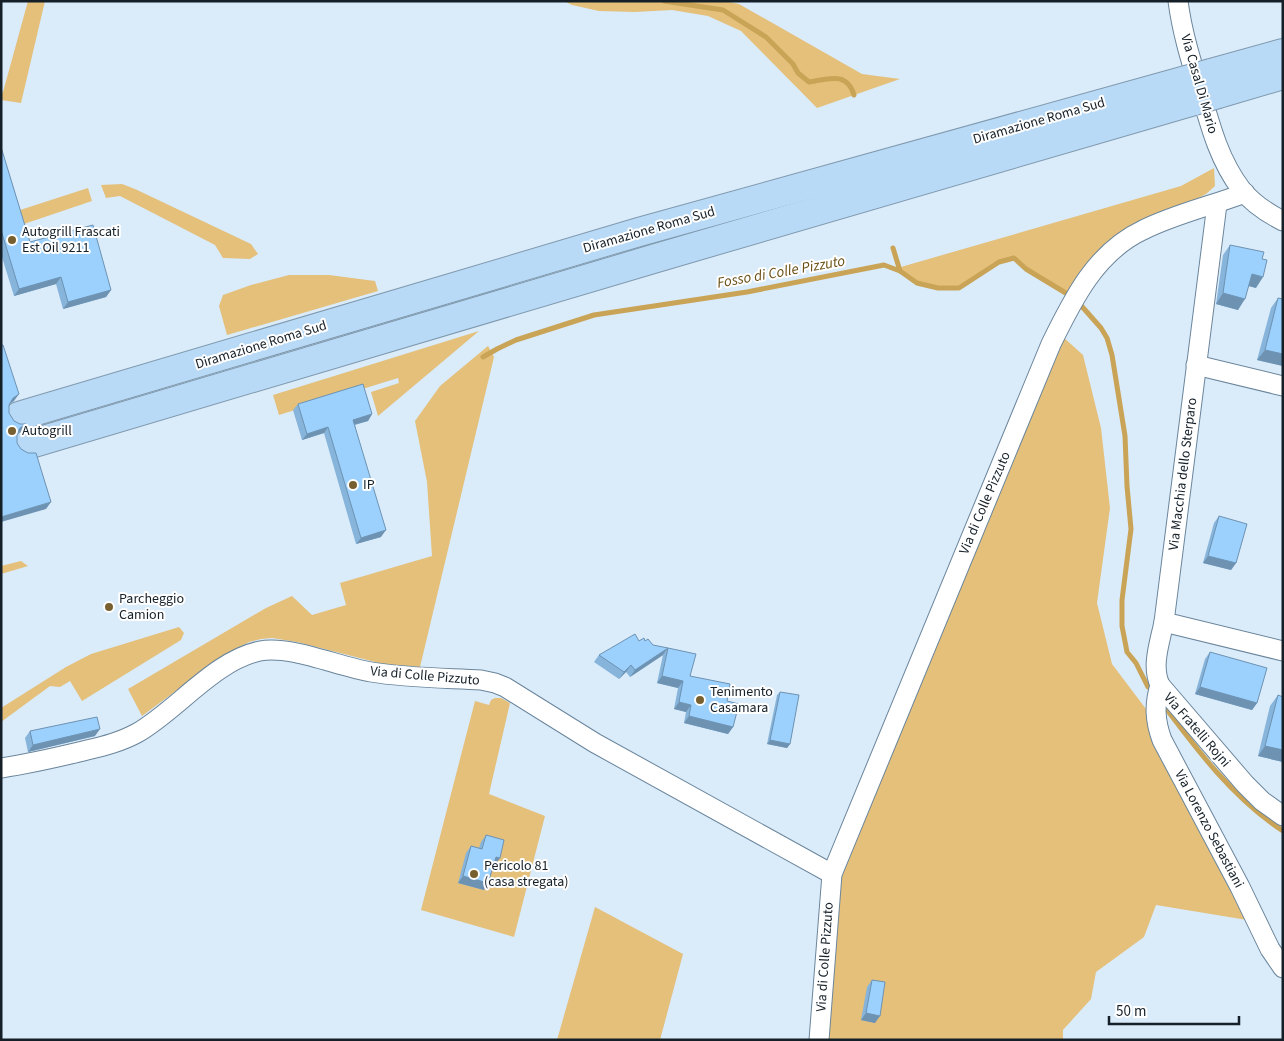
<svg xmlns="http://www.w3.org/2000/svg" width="1284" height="1041" viewBox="0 0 1284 1041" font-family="'Source Sans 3',sans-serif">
<rect width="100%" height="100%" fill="#daebfa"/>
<g fill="#e4c07b">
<path d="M28,1H45L21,103L1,100V92H3Z"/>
<path d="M564,1H725L739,4L862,74L900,79L817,108L741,31L708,16L672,10L635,12L599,11L572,5Z"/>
<path d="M1214,168L1215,186L1206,194L1183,206L1069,295L1026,269L1014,258L999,262L959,288H938L917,283L900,271L894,269L1181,186Z"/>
<path d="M122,184L135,189L251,244L258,254L250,259L223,258L215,245L120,196L106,198L101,185Z"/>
<path d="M88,188L92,201L18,226L14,212Z"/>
<path d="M289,275H329L375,281L378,291L227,335L219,306L223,295L251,285Z"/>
<path d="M479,331L378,416L371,392L399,383L398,378L279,415L273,395Z"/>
<path d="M1063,337L1083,355L1101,428L1110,508L1097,603L1112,664L1146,709L1153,735L1247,920L1156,905L1144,937L1096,972L1091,999L1063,1030V1040H828L838,903L844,865Z"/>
<path d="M488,346L494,357L420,667L383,664L297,642L272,638L261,639L249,642L227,653L142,716L128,689L266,608L292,596L312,615L346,605L340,583L432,556L427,482L415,421L440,386Z"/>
<path d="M21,561L28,566L1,574V566Z"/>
<path d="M179,627L184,633L181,640L82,701L70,681L60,687L50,686L1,722V708L66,667L91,654Z"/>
<path d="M495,698H501L510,703L489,794L545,816L514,937L421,910L475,701L489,705L491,700Z"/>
<path d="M595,907L683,954L660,1040H557Z"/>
</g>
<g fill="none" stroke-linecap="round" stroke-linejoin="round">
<g stroke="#c9a356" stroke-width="5">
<path d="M664,1L723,10L766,37L793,64L798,73L809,82C828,79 847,71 854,95"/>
<path d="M893,248L900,271"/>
<path d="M1078,302L1101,328L1107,338L1112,355L1125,436L1127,486L1131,529L1122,600V626L1127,652L1136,663L1148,687"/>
<path d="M483,357L497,349L516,340L594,315L747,292L884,265L900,271L917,283L938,288H959L999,262L1014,258L1026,269L1069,295"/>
<path d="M1162,703C1197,750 1233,798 1283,831"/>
</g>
<defs>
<g id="minor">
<path d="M1178,1C1182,32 1191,61 1200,90C1210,125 1219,160 1241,189C1252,203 1267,213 1283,221"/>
<path d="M1217,204L1164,622L1283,651"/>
<path d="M1196,365L1283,386"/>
<path d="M1164,622C1160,642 1151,666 1160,685L1245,784L1262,801L1283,816"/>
<path d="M1160,685C1154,705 1155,721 1162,740L1240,887L1270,949L1283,968"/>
<path d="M1,768C27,764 54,758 79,752C99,747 119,743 137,733C176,711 215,660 260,651C291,645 339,667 371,672C407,678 445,678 481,680L495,683L505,687L595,743L832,874"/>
<path d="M819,1040L832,874L1051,344C1073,299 1096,252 1143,230C1175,214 1211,206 1245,193"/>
</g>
<g id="highway">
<path d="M1211,73L1283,53"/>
<path d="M1218,94L1283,75"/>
<path d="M19,416L639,232L1186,80"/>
<path d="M27,445L653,259L1194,101"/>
</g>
</defs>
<use href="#minor" stroke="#6a859b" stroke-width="21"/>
<use href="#highway" stroke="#7f99ae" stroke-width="30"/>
<use href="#minor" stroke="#fff" stroke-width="19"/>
<use href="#highway" stroke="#b9daf6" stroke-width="28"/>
<defs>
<g id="highway-bridge">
<path d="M1186,80L1211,73"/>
<path d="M1194,101L1218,94"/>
</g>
</defs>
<use href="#highway-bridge" stroke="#7f99ae" stroke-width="30" stroke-linecap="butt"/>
<use href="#highway-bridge" stroke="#b9daf6" stroke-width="28"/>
</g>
<g fill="#86b4da">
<path d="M1,147L30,242L111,290L106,297L63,309L56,284L14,296L1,254Z"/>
<path d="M1230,245L1256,288L1249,286L1238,310L1216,304L1223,255Z"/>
<path d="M1278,298L1283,299V366L1257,360L1271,308Z"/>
<path d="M298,404L372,414L368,421L355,425L381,537L356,544L324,433L302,440L293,410Z"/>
<path d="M1219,516L1236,563L1231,570L1203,563L1214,523Z"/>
<path d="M639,641H645L653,645L663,655L630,677L626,672L619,679L594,662L599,655Z"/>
<path d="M668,648L690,676L727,701L733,727L728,734L684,723L686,712L674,709L678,688L657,683L663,655Z"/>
<path d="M1210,652L1257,703L1252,710L1195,694L1205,659Z"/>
<path d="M780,692L790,744L787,748L767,744L777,695Z"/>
<path d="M1278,695L1283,697V762L1258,756L1270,706Z"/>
<path d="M30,731L95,736L28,752L25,738Z"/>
<path d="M486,835L495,865L493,864L484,890L458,883L466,853L471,846L479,848L481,842Z"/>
<path d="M872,980L875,1023L861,1020L867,987Z"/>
</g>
<g fill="#6d92b2">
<path d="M1252,274L1263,277L1256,288L1245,285Z"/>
<path d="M61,277L56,284L14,296L19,289Z"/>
<path d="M111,290L106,297L63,309L68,302Z"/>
<path d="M1223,293L1245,299L1238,310L1216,304Z"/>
<path d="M1265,350L1283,354V366L1257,360Z"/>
<path d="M19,394L14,401L8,405L13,398Z"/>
<path d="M372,414L368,421L349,426L353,420Z"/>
<path d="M26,424L21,431L15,435L20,428Z"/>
<path d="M328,427L324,433L302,440L307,434Z"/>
<path d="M51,502L46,509L1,522V517Z"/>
<path d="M386,530L381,537L356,544L361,538Z"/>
<path d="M1208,556L1236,563L1231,570L1203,563Z"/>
<path d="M668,648L663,655L630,677L635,670Z"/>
<path d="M631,665L626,672L619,679L624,672Z"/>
<path d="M662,676L683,681L678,688L657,683Z"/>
<path d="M1200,687L1257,703L1252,710L1195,694Z"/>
<path d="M679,702L691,705L686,712L674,709Z"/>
<path d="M689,716L733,727L728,734L684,723Z"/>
<path d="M100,729L95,736L28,752L33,745Z"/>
<path d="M770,740L790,744L787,748L767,744Z"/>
<path d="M1265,746L1283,750V762L1258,756Z"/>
<path d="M496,857L500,858L495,865L491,864Z"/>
<path d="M463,876L488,883L484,890L458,883Z"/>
<path d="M866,1013L880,1016L875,1023L861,1020Z"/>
</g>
<g fill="#9cd1fe" stroke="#6d92b2">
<path d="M1,147L30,242L93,225L111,290L68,302L61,277L19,289L1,230Z"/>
<path d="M1230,245L1264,252L1262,259L1267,260L1263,277L1252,274L1245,299L1223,293Z"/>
<path d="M1278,298L1283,299V354L1265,350Z"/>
<path d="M1,345H3L19,394L13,398L9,405V413L14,421L20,424H26L20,428L17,434V443L21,449L28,453H36L51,502L1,517Z"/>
<path d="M363,384L372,414L353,420L386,530L361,538L328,427L307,434L298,404Z"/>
<path d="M1219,516L1247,524L1236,563L1208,556Z"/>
<path d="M635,634L639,641L644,638L645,641L648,639L653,645L668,648L635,670L631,665L624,672L599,655Z"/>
<path d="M668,648L696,654L690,676L730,684L727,701L739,704L733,727L689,716L691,705L679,702L683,681L662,676Z"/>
<path d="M1210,652L1267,668L1257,703L1200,687Z"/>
<path d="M780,692L799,695L790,744L770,740Z"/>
<path d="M1278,695L1283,697V750L1265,746Z"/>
<path d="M97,717L100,729L33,745L30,731Z"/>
<path d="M486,835L504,840L500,858L496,857L488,883L463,876L471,846L482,849Z"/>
<path d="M872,980L885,982L880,1016L866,1013Z"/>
</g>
<g fill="#775f30" stroke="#fff" stroke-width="2">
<circle cx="12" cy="240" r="5"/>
<circle cx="12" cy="431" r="5"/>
<circle cx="353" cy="485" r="5"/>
<circle cx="109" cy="607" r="5"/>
<circle cx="700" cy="700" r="5"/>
<circle cx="474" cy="874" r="5"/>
</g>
<g text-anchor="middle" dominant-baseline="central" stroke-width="4" stroke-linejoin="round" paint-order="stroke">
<g font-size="14" fill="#141f28" stroke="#fff">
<text transform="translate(1199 84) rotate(74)">Via Casal Di Mario</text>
<text transform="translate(1039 121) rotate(-16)">Diramazione Roma Sud</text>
<text transform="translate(649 230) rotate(-16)">Diramazione Roma Sud</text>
<text transform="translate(261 345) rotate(-17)">Diramazione Roma Sud</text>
<text transform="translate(1183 474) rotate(-83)">Via Macchia dello Sterparo</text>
<text transform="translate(985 503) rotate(-67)">Via di Colle Pizzuto</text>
<text transform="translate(425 676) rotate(5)">Via di Colle Pizzuto</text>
<text transform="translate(1197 730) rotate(49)">Via Fratelli Rojni</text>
<text transform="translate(1209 829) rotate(62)">Via Lorenzo Sebastiani</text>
<text transform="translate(825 957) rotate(-86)">Via di Colle Pizzuto</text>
</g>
<g font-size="14" fill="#141f28" stroke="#fff" text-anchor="start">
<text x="22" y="232">Autogrill Frascati<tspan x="22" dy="16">Est Oil 9211</tspan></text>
<text x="22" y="431">Autogrill</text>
<text x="363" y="485">IP</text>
<text x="119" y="599">Parcheggio<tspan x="119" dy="16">Camion</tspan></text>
<text x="710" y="692">Tenimento<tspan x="710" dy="16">Casamara</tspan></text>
<text x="484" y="866">Pericolo 81<tspan x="484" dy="16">(casa stregata)</tspan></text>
</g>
<g font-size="15" font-style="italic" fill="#6a5015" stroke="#fff">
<text transform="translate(781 272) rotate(-10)">Fosso di Colle Pizzuto</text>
</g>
</g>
<rect width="1284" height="1041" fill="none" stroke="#141f28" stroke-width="5"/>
<path d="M1109 1016v8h130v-8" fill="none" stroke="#141f28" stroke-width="2.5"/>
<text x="1116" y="1016" font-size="15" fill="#141f28" stroke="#ffffff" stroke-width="4" paint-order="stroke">50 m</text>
</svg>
